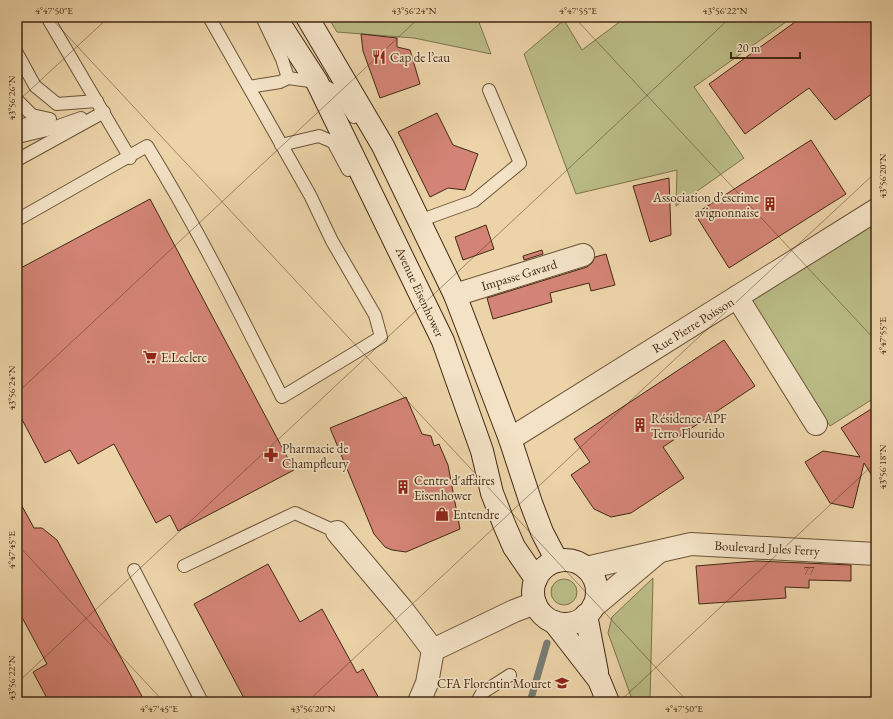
<svg xmlns="http://www.w3.org/2000/svg" width="893" height="719" viewBox="0 0 893 719" font-family="'EB Garamond',serif">
<rect width="100%" height="100%" fill="#ecd3a8"/>
<filter id="stains"><feTurbulence type="fractalNoise" baseFrequency=".005" numOctaves="4"/><feColorMatrix values="0 0 0 0 .2 0 0 0 0 .09 0 0 0 0 .02 0 0 0 .5 -.17"/></filter>
<radialGradient id="worn" r=".72"><stop offset=".6" stop-color="#630" stop-opacity="0"/><stop offset="1" stop-color="#630" stop-opacity=".3"/></radialGradient>
<g fill="#babb85" stroke="#7e724c">
<path d="M328,17H477L491,54L414,38L337,32Z"/>
<path d="M626,17H793L694,87L744,158L676,206L677,170L576,194L524,54L564,20L582,50Z"/>
<path d="M876,217V397L830,426L751,300Z"/>
<path d="M653,578L650,702H633L608,633L612,617Z"/>
<circle cx="564" cy="592" r="13"/>
</g>
<g fill="none" stroke-linecap="round" stroke-linejoin="round">
<path stroke="#787d73" stroke-width="7" d="M530,702L547,643"/>
</g>
<g fill="#d48476" stroke="#412913">
<path d="M802,17H876V91L835,120L809,88L745,134L709,84Z"/>
<path d="M361,34L397,38V47L410,50L420,84L380,98L363,51Z"/>
<path d="M437,113L453,145L478,154L465,190L448,188L430,197L398,132Z"/>
<path d="M811,140L846,194L729,268L695,214Z"/>
<path d="M669,178L671,235L650,242L633,186Z"/>
<path d="M150,199L294,470L178,531L170,515L156,523L114,444L78,464L70,450L45,463L17,410V270Z"/>
<path d="M486,225L494,249L463,260L455,237Z"/>
<path d="M542,250L543,254L524,260L523,256Z"/>
<path d="M606,254L615,285L591,291L589,283L550,293L552,302L493,319L487,298L587,267L592,263L595,257Z"/>
<path d="M724,340L755,386L663,447L684,478L631,513L611,517L594,509L571,475L590,462L574,439Z"/>
<path d="M406,397L422,434L431,436L434,446L439,444L448,465L460,529L406,552L392,550L385,547L374,534L330,428Z"/>
<path d="M876,406V482L864,463L853,508L830,503L805,462L823,451L860,457L841,428Z"/>
<path d="M17,497L34,528H42L57,540L145,702H49L33,672L47,664L17,608Z"/>
<path d="M756,561L851,565V581L809,580V588L785,587L786,598L699,604L696,566Z"/>
<path d="M268,564L300,622L322,609L357,673L363,669L381,702H246L194,604Z"/>
</g>
<g fill="none" stroke-linecap="round" stroke-linejoin="round">
<defs>
<g id="service">
<path d="M47,17L130,158"/>
<path d="M17,53L35,86L57,104L97,101"/>
<path d="M288,78L317,82L338,93L354,117"/>
<path d="M249,87L280,82L288,78L282,59L262,17"/>
<path d="M17,100L32,115L50,119"/>
<path d="M17,126L45,120"/>
<path d="M22,136L47,130L81,118"/>
<path d="M281,145L319,136L333,142L348,170"/>
<path d="M17,160L104,112"/>
<path d="M17,220L147,146C197,227 239,312 282,397L381,337L375,315L332,241L310,195L209,17"/>
<path d="M419,221L474,201L520,163L489,90"/>
<path d="M184,566L295,513L337,532"/>
<path d="M134,570L202,702"/>
<path d="M477,702L482,693L510,675"/>
</g>
<g id="minor">
<path d="M455,295L583,255"/>
<path d="M737,297L816,424"/>
<path d="M510,439L876,210"/>
<path d="M337,532L402,609L433,650L514,611L535,603"/>
<path d="M419,702L427,683L433,650"/>
</g>
<g id="tertiary">
<path d="M586,568L691,544L876,554"/>
<path d="M593,607L656,554"/>
</g>
<g id="secondary">
<path d="M275,17L317,82L443,341L482,451L492,493L504,524L514,547L536,579"/>
<path d="M307,17L383,146L455,295L510,439L531,503L542,532L557,561"/>
<circle cx="565" cy="592" r="32"/>
<path d="M586,615L597,672"/>
<path d="M554,622L599,680L608,702"/>
</g>
</defs>
<use href="#service" stroke="#6c5438" stroke-width="14"/>
<use href="#minor" stroke="#6c5438" stroke-width="24"/>
<use href="#tertiary" stroke="#6c5438" stroke-width="24"/>
<use href="#secondary" stroke="#412913" stroke-width="24"/>
<use href="#service" stroke="#f3e2c6" stroke-width="12"/>
<use href="#minor" stroke="#f3e2c6" stroke-width="22"/>
<use href="#tertiary" stroke="#f3e2c6" stroke-width="22"/>
<use href="#secondary" stroke="#f3e2c6" stroke-width="22"/>
</g>
<path fill="none" stroke="#412913" stroke-width="1" stroke-opacity="0.45" d="M50,17L688,702M574,17L876,341M17,102L109,17M17,393L420,17M17,544L164,702M17,683L731,17M307,702L876,172M619,702L876,462"/>
<defs>
<symbol id="restaurant-bare" viewBox="-9 -9 18 18"><path d="M-5-6h1v4h1v-4h1v4h1v-4h1v5L-1.5 .5V6h-2V.5L-5-1ZM5-6V6H3V1.5H1.5Q1.5-4 5-6Z" fill="#8f2418" stroke="#f3e2c6" stroke-width="2.5" paint-order="stroke"/></symbol>
<symbol id="building-bare" viewBox="-9 -9 18 18"><path d="M-4-6H4V6H1V3H-1V6H-4ZM-2.5-4.3h1.7v1.8h-1.7ZM.8-4.3h1.7v1.8H.8ZM-2.5-1h1.7V.8h-1.7ZM.8-1h1.7V.8H.8Z" fill="#8f2418" stroke="#f3e2c6" stroke-width="2.5" paint-order="stroke"/></symbol>
<symbol id="supermarket-bare" viewBox="-9 -9 18 18"><path d="M-6-5.5h2.5l.6 2H6L4.5 2H-2.5L-4.4-4H-6ZM-1.5 3.2a1.3 1.3 0 1 0 .1 0ZM3 3.2a1.3 1.3 0 1 0 .1 0Z" fill="#8f2418" stroke="#f3e2c6" stroke-width="2.5" paint-order="stroke"/></symbol>
<symbol id="pharmacy-bare" viewBox="-9 -9 18 18"><path d="M-2-6h4v4h4v4h-4v4h-4v-4h-4v-4h4Z" fill="#8f2418" stroke="#f3e2c6" stroke-width="2.5" paint-order="stroke"/></symbol>
<symbol id="shop-bare" viewBox="-9 -9 18 18"><path d="M-5-2.5h2.3a2.7 3.5 0 0 1 5.4 0H5L5.5 6h-11ZM-1.5-2.5h3a1.5 2.3 0 0 0-3 0Z" fill="#8f2418" stroke="#f3e2c6" stroke-width="2.5" paint-order="stroke"/></symbol>
<symbol id="school-bare" viewBox="-9 -9 18 18"><path d="M0-5L7-2L0 1L-7-2ZM-4 1L0 2.5L4 1V4Q0 6-4 4Z" fill="#8f2418" stroke="#f3e2c6" stroke-width="2.5" paint-order="stroke"/></symbol>
</defs>
<g fill-rule="evenodd">
<use href="#restaurant-bare" x="369" y="47" width="20" height="20"/>
<use href="#building-bare" x="760" y="194" width="20" height="20"/>
<use href="#supermarket-bare" x="140" y="347" width="20" height="20"/>
<use href="#building-bare" x="630" y="415" width="20" height="20"/>
<use href="#pharmacy-bare" x="261" y="445" width="20" height="20"/>
<use href="#building-bare" x="393" y="477" width="20" height="20"/>
<use href="#shop-bare" x="432" y="504" width="20" height="20"/>
<use href="#school-bare" x="552" y="673" width="20" height="20"/>
</g>
<g text-anchor="middle" dominant-baseline="central" stroke-width="3.5" stroke-linejoin="round" paint-order="stroke">
<g font-size="11" fill="#66402c">
<text x="809" y="571">77</text>
</g>
<g font-size="13" fill="#412913" stroke="#f3e2c6" text-anchor="start">
<text x="390" y="57">Cap de l’eau</text>
<text x="759" y="197" text-anchor="end">Association d’escrime<tspan x="759" dy="15">avignonnaise</tspan></text>
<text x="161" y="357">E.Leclerc</text>
<text x="651" y="418">Résidence APF<tspan x="651" dy="15">Terro Flourido</tspan></text>
<text x="282" y="448">Pharmacie de<tspan x="282" dy="15">Champfleury</tspan></text>
<text x="414" y="480">Centre d'affaires<tspan x="414" dy="15">Eisenhower</tspan></text>
<text x="453" y="514">Entendre</text>
<text x="551" y="683" text-anchor="end">CFA Florentin Mouret</text>
</g>
<g font-size="13" fill="#412913" stroke="#f3e2c6">
<text transform="translate(519 275) rotate(-17)">Impasse Gavard</text>
<text transform="translate(420 292) rotate(65)">Avenue Eisenhower</text>
<text transform="translate(693 325) rotate(-32)">Rue Pierre Poisson</text>
<text transform="translate(767 548) rotate(3)">Boulevard Jules Ferry</text>
</g>
</g>
<rect width="893" height="719" fill="none" stroke="#ecd3a8" stroke-width="44"/>
<path d="M731 52v6h69v-6" fill="none" stroke="#412913" stroke-width="2"/>
<text x="737" y="52" font-size="12" fill="#412913" stroke="#f3e2c6" stroke-width="3" paint-order="stroke">20 m</text>
<rect x="22" y="22" width="849" height="675" fill="none" stroke="#412913" stroke-width="1.5"/>
<g font-size="10" text-anchor="middle" fill="#412913">
<text x="54" y="14">4°47'50"E</text>
<text x="414" y="14">43°56'24"N</text>
<text x="578" y="14">4°47'55"E</text>
<text x="725" y="14">43°56'22"N</text>
<text transform="translate(11 98) rotate(-90)" y="4">43°56'26"N</text>
<text transform="translate(882 176) rotate(-90)" y="4">43°56'20"N</text>
<text transform="translate(882 336) rotate(-90)" y="4">4°47'55"E</text>
<text transform="translate(11 388) rotate(-90)" y="4">43°56'24"N</text>
<text transform="translate(882 467) rotate(-90)" y="4">43°56'18"N</text>
<text transform="translate(11 550) rotate(-90)" y="4">4°47'45"E</text>
<text transform="translate(11 678) rotate(-90)" y="4">43°56'22"N</text>
<text x="159" y="712">4°47'45"E</text>
<text x="313" y="712">43°56'20"N</text>
<text x="684" y="712">4°47'50"E</text>
</g>
<rect width="100%" height="100%" filter="url(#stains)"/>
<rect width="100%" height="100%" fill="url(#worn)"/>
</svg>
